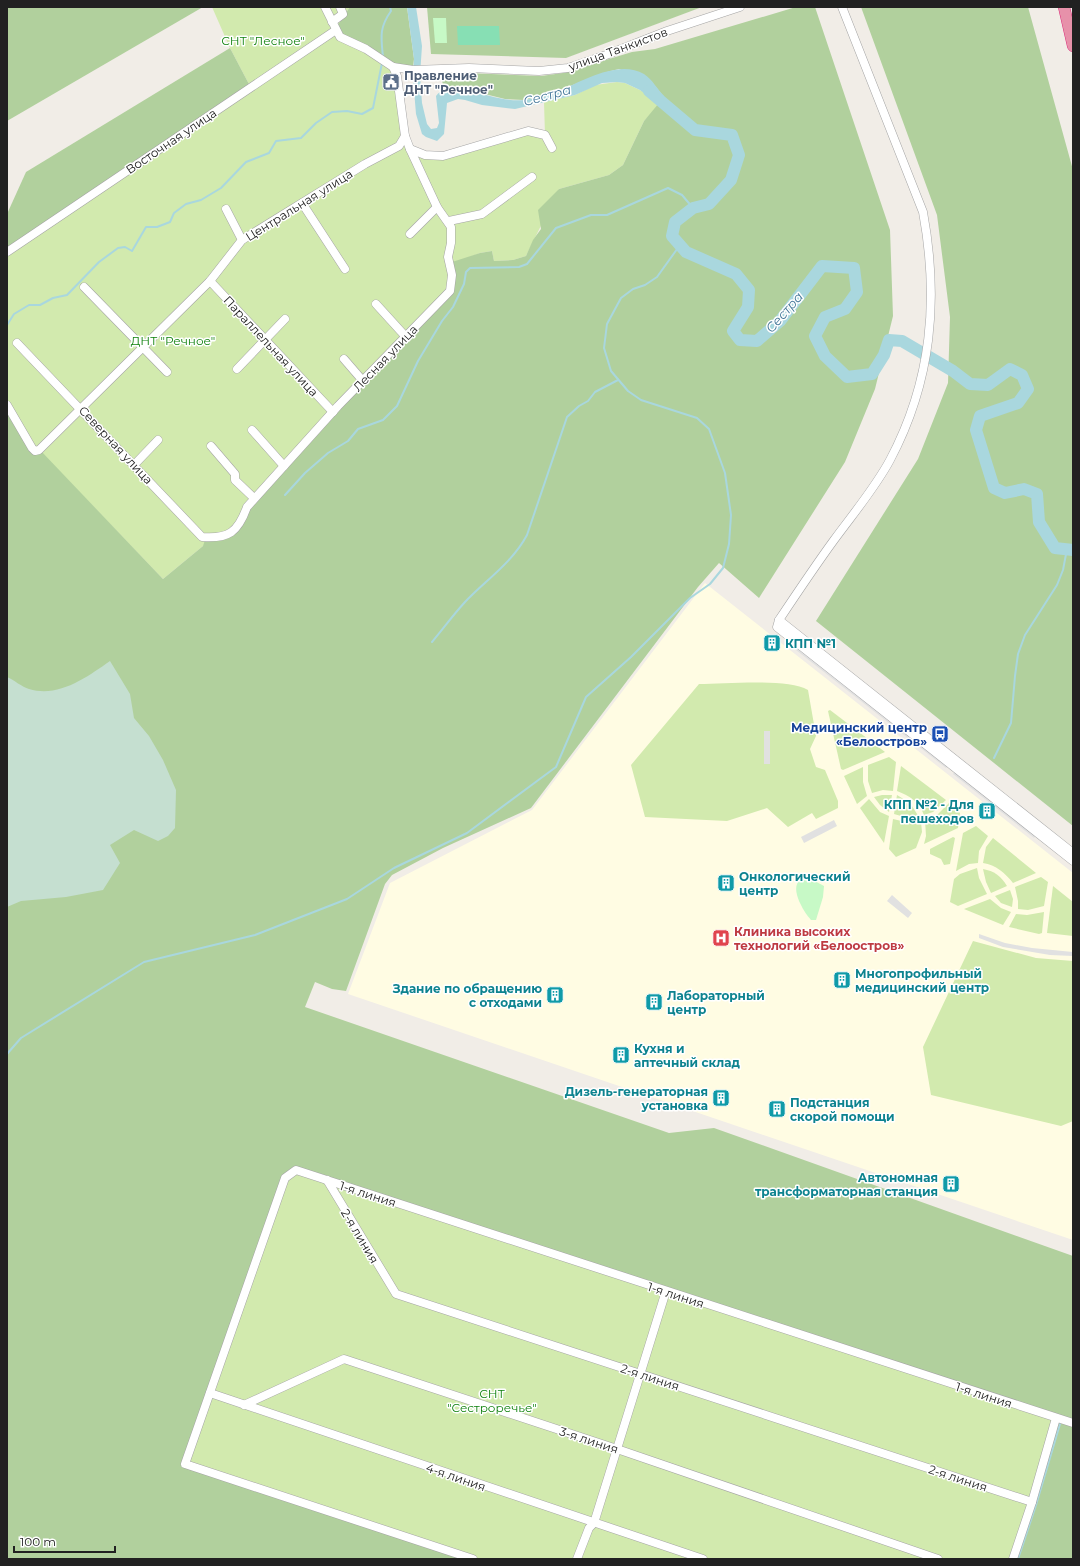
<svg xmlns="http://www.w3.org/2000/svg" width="1080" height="1566" viewBox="0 0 1080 1566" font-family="Montserrat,sans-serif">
<rect width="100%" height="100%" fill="#f1ede7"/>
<path fill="#fffce3" d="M705,583L1073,873V1240L348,994L390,883L532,810Z"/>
<g fill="#d2eaae">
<path d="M212,7H350L335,29L391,65L409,147L443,156L528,131L545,135L544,102L575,95L595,85L617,82L625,83L644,92L659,105L644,121L623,165L609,175L559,189L526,256L513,260L494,261L492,251L480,253L465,259L450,291L241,522L203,546L163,579L39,450L35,451L7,405V252L251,88L230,48Z"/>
<path d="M699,684C726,684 787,678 808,690L816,736L810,749L816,767L825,770L838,801V808L816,819L812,813L788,827L767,808L727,821L645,817L631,765Z"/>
<path d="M830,710L885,752L843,770L841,769L828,711Z"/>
<path d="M889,757L896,762L893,791L883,790L872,793L868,781V765Z"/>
<path d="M901,766L946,800L933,812L924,815C919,802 910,796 897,791Z"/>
<path d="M863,767V782L867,796L857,804L844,776Z"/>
<path d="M882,795H892L889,812L880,805L874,797Z"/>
<path d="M897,795L910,803L919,817L908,818L894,814Z"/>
<path d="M869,799L880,812L889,816L884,843L860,808Z"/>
<path d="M949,803L960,813L958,828L924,844L926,836L925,820L937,815Z"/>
<path d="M893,819L910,823L921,822L922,832L916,848L896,857L889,849Z"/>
<path d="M976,826L988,836L979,851L978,863L969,864L956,871L963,833Z"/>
<path d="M953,837L955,838L950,864L944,865L941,859L930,854V849Z"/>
<path d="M993,838L1036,873L1013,883C1005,873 996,865 983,863L986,847Z"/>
<path d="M977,868L979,878L987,894L958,906L950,902L954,879L960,874Z"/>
<path d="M983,869C994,871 1001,876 1007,886L991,893L986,882Z"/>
<path d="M1041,877L1048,882L1044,906L1028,910L1018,909V901L1015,887Z"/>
<path d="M1053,886L1073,902V936L1047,933Z"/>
<path d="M1010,890L1013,899L1012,907L1001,903L995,896Z"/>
<path d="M990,899L1001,908L1011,912L1003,925L964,909Z"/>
<path d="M1044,912L1042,933L1039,934L1009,927L1016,914L1027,915Z"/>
<path d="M973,941L1036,958L1073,961V1121L1061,1126L931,1095L923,1047Z"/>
<path d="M299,1171L1055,1420L1013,1559H473L188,1465L285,1178Z"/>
</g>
<g fill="#b1d09d">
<path d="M7,7H203L7,121Z"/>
<path d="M350,7H407L414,59L413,67L391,65L335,29Z"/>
<path d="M427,7H702L566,58L431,54Z"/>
<path d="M796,7H815L890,230L893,316L875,389L845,462L759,598L719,563L698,587L531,808L443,848L392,875L385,884L346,991L332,989L315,982L305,1007L669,1133L714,1128L1073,1256V1559H1013L1055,1420L299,1171L285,1178L188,1465L473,1559H7V405L21,430L163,579L203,546L206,537L235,530L247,507L450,292L449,263L480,253L492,251L494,261L513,260L526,256L533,240L541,229L538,210L559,189L609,175L623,165L644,121L664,97L650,80L619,69L607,72L549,94L524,100L505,99L456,87L444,89L440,72L541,76L563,73L632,52L655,49Z"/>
<path d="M861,7H1028L1073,170V826L816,621L918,459L948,383L950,317L937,215Z"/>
<path d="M230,48L251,88L7,252V214L26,172Z"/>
</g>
<path fill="#c5dfd0" d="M110,661L130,694L134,718L149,736L163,760L176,790L175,828L168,836L158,841L134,830L110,845L120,863L103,890L66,897L21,901L7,907V677C14,680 22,687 29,689C59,698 87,677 110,661Z"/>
<g fill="#c7f9c6">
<path d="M433,18H446L447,43H435Z"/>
<path d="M803,878L811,879L824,886L823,897L816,920H811C803,911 787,885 803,878Z"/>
</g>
<path fill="#87dfb4" d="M499,26L500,45H458L457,26Z"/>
<g fill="#e1e1e1">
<path d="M799,646L949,765L946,768L796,650Z"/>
<rect x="764" y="731" width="6" height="33"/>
<path d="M956,770L1037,834L1034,838L953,774Z"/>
<path d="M834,820L837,826L804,843L801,837Z"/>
<path d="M892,895L912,913L908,918L887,901Z"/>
<path d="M979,934L1005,943L1032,948L1073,952V956L1050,955L1003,947L979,938Z"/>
</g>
<path fill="#a9d7de" d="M407,7H416L422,46L420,75L422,103L427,124L431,129L437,128L439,123L436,96C449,79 474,92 490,96C501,99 513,101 524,100C535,98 549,95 559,91C582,81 619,59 644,74C652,79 658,90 664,96L659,105L640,90L625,83L617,82L602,83L575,95L515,109L482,105L465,100L458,99L447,103L444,134L437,141L426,137L422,134L416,114L413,78L414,59Z"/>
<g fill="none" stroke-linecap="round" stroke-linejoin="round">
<g stroke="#a9d7de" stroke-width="2">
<path d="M383,57C381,37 379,28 391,11L390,7"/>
<path d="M7,325L14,314L29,305H40L53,298L67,295L99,262L118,248L125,247L132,251L146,227H157L170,222L174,213L186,204L201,200L221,188L246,162L269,153L276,141L301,138L316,123L332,112L347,111L362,114L373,108L382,63"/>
<path d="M285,495L305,473L328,453L348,441L358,429L383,420L397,406L418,361L442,321L453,307L464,284L466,272L470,268L519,267L527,264L556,228L591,215H607L668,188L682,195L693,208"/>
<path d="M432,642C443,629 453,615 465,602C486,580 512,563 527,535L567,417L579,406L588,401L595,392L618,380"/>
<path d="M994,758L1011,723L1015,676L1018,654L1025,635L1057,585L1063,570L1067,549"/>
<path d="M7,1054L21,1038L144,962L255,935L347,899L394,868L467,833L556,767L586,697L631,657L690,598L710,584L723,568L729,544L731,515L725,473L709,429L697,418L641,400L628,391L611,371L604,348L607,324L621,298L633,289L645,285L657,277L680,245"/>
<path d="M1018,1559L1036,1505L1060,1424"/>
</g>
<path stroke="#a9d7de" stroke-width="12" d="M649,91L695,130L732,135L739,155L731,180L709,204L693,208L675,222L672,236L686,252L736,274L749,290L748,307L733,331L740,340L757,341L780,321L822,266L854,268L857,292L845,309L825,317L815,336L825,356L847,377L872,374L884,355L889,340L902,341L953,371L970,384L988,385L1010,369L1022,375L1028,389L1018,403L980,416L976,430L994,488L1005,493L1024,489L1037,494L1039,522L1055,548L1073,550"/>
<defs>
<g id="minor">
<path d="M325,7L340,37L366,49L393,67L413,70L469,68L539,71L568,68L606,55L667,31L740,7"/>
<path d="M842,7L923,212C939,299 932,381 890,460C875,488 853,514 834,540C815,566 797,593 779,620L777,627L1073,861"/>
<path d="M332,22L343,14L340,7"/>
<path d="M393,67L397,76L405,136L410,149L425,155L443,156L528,131L545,135L552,148"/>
<path d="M302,203L345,269"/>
<path d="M226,209L242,240"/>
<path d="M449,221L482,214L532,177"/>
<path d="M410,234L437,207"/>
<path d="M7,252L336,30"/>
<path d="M210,281L333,412"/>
<path d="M84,287L167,372"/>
<path d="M376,304L406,337"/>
<path d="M17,343L202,537C229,539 238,532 247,507L338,406L450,291L452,275L448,257L451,243V227L437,207L410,149"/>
<path d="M344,359L363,381"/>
<path d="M237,369L285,319"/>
<path d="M7,405L32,448L35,451L39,450L210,281L242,240L365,164L399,146L405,136"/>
<path d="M252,430L284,466"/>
<path d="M211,446L235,474V480L254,498"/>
<path d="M134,465L158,440"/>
<path d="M779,620L1073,853"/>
<path d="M327,1180L396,1294L1032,1502"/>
<path d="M210,1393L703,1559"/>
<path d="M244,1405L344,1359L617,1449L938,1559"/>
<path d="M473,1559L185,1464L285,1178L296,1170L1073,1423"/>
<path d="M577,1559L589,1528L594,1523L666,1291"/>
<path d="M1013,1559L1032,1502L1056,1418"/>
</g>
<path id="highway" d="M1064,7L1073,46"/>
</defs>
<use href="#minor" stroke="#a5a5a5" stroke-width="9"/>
<use href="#highway" stroke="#da2978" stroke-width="12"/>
<use href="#minor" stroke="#fff" stroke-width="8"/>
<use href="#highway" stroke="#e791aa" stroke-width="11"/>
</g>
<defs>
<symbol id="civic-square" viewBox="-11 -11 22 22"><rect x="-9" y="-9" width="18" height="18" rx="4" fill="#5c6f8a" stroke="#fff"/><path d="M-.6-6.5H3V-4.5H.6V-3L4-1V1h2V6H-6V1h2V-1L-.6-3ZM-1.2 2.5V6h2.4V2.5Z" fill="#fff"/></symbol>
<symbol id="building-square" viewBox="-11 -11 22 22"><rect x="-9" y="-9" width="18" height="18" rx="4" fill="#0f9aa8" stroke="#fff"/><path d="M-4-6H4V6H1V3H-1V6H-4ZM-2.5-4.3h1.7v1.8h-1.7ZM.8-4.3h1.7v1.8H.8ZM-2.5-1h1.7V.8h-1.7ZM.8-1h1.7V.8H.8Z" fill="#fff"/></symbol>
<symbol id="bus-square" viewBox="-11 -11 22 22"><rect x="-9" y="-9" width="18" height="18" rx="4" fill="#1a4fb4" stroke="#fff"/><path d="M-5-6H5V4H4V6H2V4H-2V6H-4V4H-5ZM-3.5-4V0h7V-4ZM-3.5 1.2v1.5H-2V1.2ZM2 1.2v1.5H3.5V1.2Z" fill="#fff"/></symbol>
<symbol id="hospital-square" viewBox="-11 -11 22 22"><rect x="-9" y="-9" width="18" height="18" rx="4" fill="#e0444e" stroke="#fff"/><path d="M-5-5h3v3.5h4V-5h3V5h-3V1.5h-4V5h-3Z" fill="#fff"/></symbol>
</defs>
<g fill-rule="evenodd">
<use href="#civic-square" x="381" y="72" width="20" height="20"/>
<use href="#building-square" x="762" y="633" width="20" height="20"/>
<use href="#bus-square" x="930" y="724" width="20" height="20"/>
<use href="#building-square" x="977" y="801" width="20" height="20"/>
<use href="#building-square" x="716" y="873" width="20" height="20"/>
<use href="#hospital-square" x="711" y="928" width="20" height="20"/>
<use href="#building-square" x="832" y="970" width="20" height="20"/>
<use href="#building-square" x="545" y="985" width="20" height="20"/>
<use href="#building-square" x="644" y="992" width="20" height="20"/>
<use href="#building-square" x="611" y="1045" width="20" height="20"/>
<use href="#building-square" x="711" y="1088" width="20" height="20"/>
<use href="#building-square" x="767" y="1099" width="20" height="20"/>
<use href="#building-square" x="941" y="1174" width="20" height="20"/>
</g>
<g text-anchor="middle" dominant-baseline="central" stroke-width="3" stroke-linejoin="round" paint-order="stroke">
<g font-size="12" fill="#0f810d" stroke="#fff">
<text x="263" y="40">СНТ "Лесное"</text>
<text x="173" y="340">ДНТ "Речное"</text>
<text x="492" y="1393">СНТ<tspan x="492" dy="14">"Сестроречье"</tspan></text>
</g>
<g font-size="12" fill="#212121" stroke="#fff">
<text transform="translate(618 49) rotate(-20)">улица Танкистов</text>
<text transform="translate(171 141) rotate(-34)">Восточная улица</text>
<text transform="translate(299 205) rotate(-32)">Центральная улица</text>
<text transform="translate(271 346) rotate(47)">Параллельная улица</text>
<text transform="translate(385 358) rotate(-46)">Лесная улица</text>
<text transform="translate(116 445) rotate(47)">Северная улица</text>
<text transform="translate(368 1194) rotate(18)">1-я линия</text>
<text transform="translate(360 1236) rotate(59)">2-я линия</text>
<text transform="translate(676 1295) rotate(18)">1-я линия</text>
<text transform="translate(650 1377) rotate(18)">2-я линия</text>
<text transform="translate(984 1395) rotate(18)">1-я линия</text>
<text transform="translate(589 1440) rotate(18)">3-я линия</text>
<text transform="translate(456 1477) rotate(19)">4-я линия</text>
<text transform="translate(958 1478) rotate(18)">2-я линия</text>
</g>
<g font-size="12" font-weight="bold" fill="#4e5e75" stroke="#fff" text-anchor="start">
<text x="404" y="75">Правление<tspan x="404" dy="14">ДНТ "Речное"</tspan></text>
</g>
<g font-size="12" font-weight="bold" fill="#0d838f" stroke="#fff" text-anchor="start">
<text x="785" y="643">КПП №1</text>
<text x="974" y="804" text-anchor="end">КПП №2 - Для<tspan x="974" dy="14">пешеходов</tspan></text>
<text x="739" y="876">Онкологический<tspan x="739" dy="14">центр</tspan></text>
<text x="855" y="973">Многопрофильный<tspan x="855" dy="14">медицинский центр</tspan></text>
<text x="542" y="988" text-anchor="end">Здание по обращению<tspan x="542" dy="14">с отходами</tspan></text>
<text x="667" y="995">Лабораторный<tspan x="667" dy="14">центр</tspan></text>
<text x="634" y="1048">Кухня и<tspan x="634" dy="14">аптечный склад</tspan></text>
<text x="708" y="1091" text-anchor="end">Дизель-генераторная<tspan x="708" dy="14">установка</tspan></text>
<text x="790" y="1102">Подстанция<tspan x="790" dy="14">скорой помощи</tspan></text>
<text x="938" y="1177" text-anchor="end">Автономная<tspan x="938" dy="14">трансформаторная станция</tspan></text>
</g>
<g font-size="12" font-weight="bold" fill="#164399" stroke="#fff" text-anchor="end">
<text x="927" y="727">Медицинский центр<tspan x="927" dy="14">«Белоостров»</tspan></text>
</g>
<g font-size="12" font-weight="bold" fill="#be3a42" stroke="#fff" text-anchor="start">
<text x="734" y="931">Клиника высоких<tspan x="734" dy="14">технологий «Белоостров»</tspan></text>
</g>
<g font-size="13" font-style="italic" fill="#479" stroke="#fff">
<text transform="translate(547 95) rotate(-15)">Сестра</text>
<text transform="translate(784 312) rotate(-49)">Сестра</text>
</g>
</g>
<rect width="1080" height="1566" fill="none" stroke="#212121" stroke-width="16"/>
<path d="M14 1546v6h101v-6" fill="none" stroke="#212121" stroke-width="2"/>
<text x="20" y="1546" font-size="12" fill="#212121" stroke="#ffffff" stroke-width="3" paint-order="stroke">100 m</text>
</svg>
